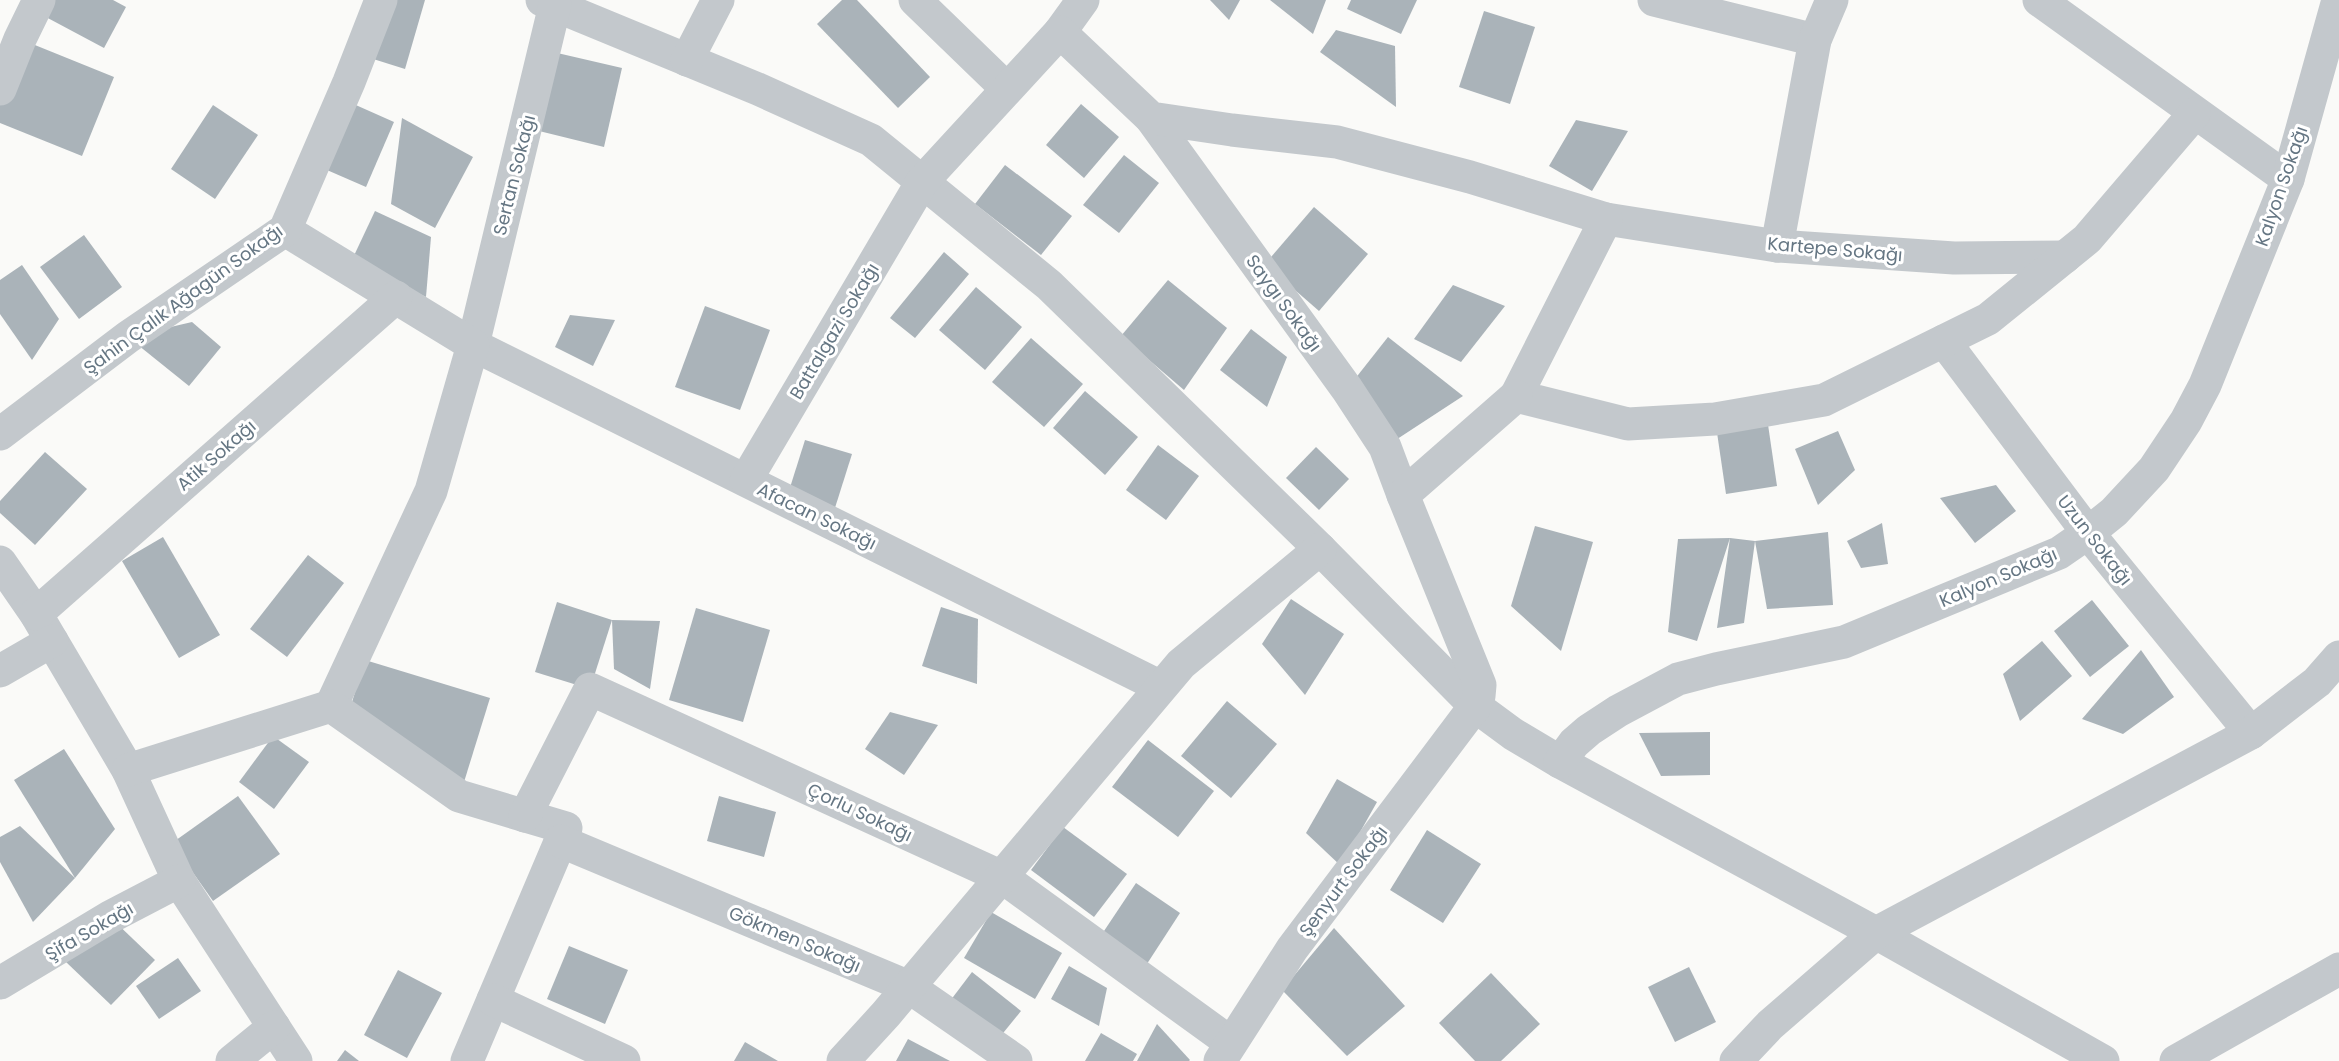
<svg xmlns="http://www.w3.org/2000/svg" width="2339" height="1061" viewBox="0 0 2339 1061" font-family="Poppins,sans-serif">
<rect width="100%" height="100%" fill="#fafaf8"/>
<g fill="#aab3b9">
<path d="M48,0H113L126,7L104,48L44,16Z"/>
<path d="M388,0H425L405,69L370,58Z"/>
<path d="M842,0H857L930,77L898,108L817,24Z"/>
<path d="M1210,0H1240L1229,20Z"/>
<path d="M1270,0H1326L1313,34Z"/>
<path d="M1351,0H1417L1401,34L1347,9Z"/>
<path d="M1484,11L1535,27L1510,104L1459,87Z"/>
<path d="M1336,30L1395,46L1396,107L1320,52Z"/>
<path d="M20,39L114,77L82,156L0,123V89Z"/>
<path d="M553,52L622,68L604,147L535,130Z"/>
<path d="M349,102L394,122L366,187L320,167Z"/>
<path d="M1081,104L1119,137L1084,178L1046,145Z"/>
<path d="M213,105L258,135L215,199L171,169Z"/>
<path d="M402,118L473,157L435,228L391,204Z"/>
<path d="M1576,120L1628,131L1592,191L1549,166Z"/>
<path d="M1124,155L1159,183L1119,233L1083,205Z"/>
<path d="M1005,165L1072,216L1041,255L975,204Z"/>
<path d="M1314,207L1368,254L1319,311L1265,264Z"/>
<path d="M375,211L431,237L426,297L351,262Z"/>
<path d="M84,235L122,287L79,319L40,267Z"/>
<path d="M944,252L969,274L915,338L890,318Z"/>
<path d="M22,265L59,319L32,360L0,314V280Z"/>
<path d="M1168,280L1227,328L1184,390L1121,336Z"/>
<path d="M1453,285L1505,306L1461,362L1414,339Z"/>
<path d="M976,287L1022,327L985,370L939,330Z"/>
<path d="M705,306L770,330L740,410L675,387Z"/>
<path d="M570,315L615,320L593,366L555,347Z"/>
<path d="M192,322L221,347L189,386L128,337Z"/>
<path d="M1251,329L1287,357L1267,407L1220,370Z"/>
<path d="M1388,337L1463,396L1385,447L1347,389Z"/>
<path d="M1031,338L1083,384L1044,427L992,382Z"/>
<path d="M1085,391L1138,437L1105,475L1053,428Z"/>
<path d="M1766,411L1777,486L1726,494L1715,419Z"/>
<path d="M1838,431L1855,470L1818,505L1795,449Z"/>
<path d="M805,440L852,454L834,511L787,497Z"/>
<path d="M1158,445L1199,476L1166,520L1126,490Z"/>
<path d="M1316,447L1349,479L1319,510L1286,478Z"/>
<path d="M45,452L87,489L35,545L0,513V501Z"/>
<path d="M1996,485L2016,511L1975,543L1940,498Z"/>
<path d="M1882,523L1888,564L1861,568L1847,541Z"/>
<path d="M1535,526L1593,542L1561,651L1511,606Z"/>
<path d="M1828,532L1833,605L1767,609L1755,541Z"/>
<path d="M163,537L220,635L179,658L122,561Z"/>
<path d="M1730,538L1697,641L1668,632L1678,539L1730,538L1755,541L1744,623L1717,628Z"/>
<path d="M308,555L344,583L287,657L250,629Z"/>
<path d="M1291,599L1344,634L1305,695L1262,644Z"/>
<path d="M2092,600L2129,646L2090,677L2054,631Z"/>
<path d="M557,602L612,620L590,689L535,672Z"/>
<path d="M941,607L978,619L977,684L922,666Z"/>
<path d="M696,608L770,630L743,722L669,700Z"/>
<path d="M612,620L660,621L650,689L614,669Z"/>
<path d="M2042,641L2072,676L2020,721L2003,674Z"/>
<path d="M2141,650L2174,697L2123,734L2082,719Z"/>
<path d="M365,660L490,698L464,782L352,702Z"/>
<path d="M1227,701L1277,744L1231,798L1181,756Z"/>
<path d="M890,712L938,725L904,775L865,749Z"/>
<path d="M1710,732V775L1661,776L1639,733Z"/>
<path d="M273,736L309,762L274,809L239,782Z"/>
<path d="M1148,740L1214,791L1178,837L1112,787Z"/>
<path d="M64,749L115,829L75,878L14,780Z"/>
<path d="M1337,779L1377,802L1341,866L1306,833Z"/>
<path d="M238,796L280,854L213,901L172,843Z"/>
<path d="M719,796L776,812L764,857L707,841Z"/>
<path d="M20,826L75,878L33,922L0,862V837Z"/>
<path d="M1063,827L1127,874L1094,917L1031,870Z"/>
<path d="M1427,830L1481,864L1443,923L1390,890Z"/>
<path d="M1136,883L1180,913L1143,970L1098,940Z"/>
<path d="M991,912L1062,953L1035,999L964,958Z"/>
<path d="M110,917L155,960L111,1005L66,962Z"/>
<path d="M1334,928L1405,1006L1347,1056L1282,990Z"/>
<path d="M569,946L628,970L605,1024L547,999Z"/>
<path d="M178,958L201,991L159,1019L136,986Z"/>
<path d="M1069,966L1107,988L1099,1026L1051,999Z"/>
<path d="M1689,967L1716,1022L1675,1042L1648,987Z"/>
<path d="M398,970L442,993L407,1058L364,1035Z"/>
<path d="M972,972L1021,1011L995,1043L947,1005Z"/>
<path d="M1491,973L1540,1024L1501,1061H1475L1439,1023Z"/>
<path d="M1157,1024L1190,1060L1189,1061H1137Z"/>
<path d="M1101,1033L1137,1054L1133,1061H1085Z"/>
<path d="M908,1039L950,1061H896Z"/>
<path d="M745,1042L778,1061H734Z"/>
<path d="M345,1050L359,1061H337Z"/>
</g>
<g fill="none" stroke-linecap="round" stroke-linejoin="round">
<g stroke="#c3c8cc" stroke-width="33">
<path d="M542,0L758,89L871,140L1049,285L1320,549L1475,706L1513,734L1560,762L1876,933L2103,1061"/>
<path d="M915,0L1007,89"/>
<path d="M1654,0L1815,40"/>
<path d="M2039,0L2288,179"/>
<path d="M555,5L473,345L1161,687"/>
<path d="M1060,32L1083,0"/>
<path d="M687,60L718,0"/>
<path d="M0,89L20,39L39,0"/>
<path d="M1151,118L1347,389L1385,447L1403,495"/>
<path d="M1606,219L1777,246L1954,258L2065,257"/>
<path d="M285,230L473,345L431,491L331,706"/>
<path d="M1777,246L1815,40L1832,0"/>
<path d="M1944,341L2088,533L2251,733"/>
<path d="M0,434L128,337L285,230L349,82L381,0"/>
<path d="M746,480L922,182L1060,32L1151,118L1232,130L1337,142L1470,177L1606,219L1516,396L1628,424L1715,419L1824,400L1988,319L2087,239L2194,114"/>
<path d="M0,562L36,614L128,770L179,881L296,1061"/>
<path d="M36,614L396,297"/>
<path d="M0,671L52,641"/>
<path d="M1560,762L1574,743L1589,730L1618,711L1678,679L1716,669L1844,642L2059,553L2088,533L2114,512L2154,469L2186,421L2205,385L2288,179L2338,0"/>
<path d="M128,770L331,706L459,796L566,828L467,1061"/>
<path d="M525,816L590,689L1002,877L1231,1043"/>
<path d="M560,841L909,987L1016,1061"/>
<path d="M0,983L110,917L179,881"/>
<path d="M493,1000L624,1061"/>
<path d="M232,1061L274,1027"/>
<path d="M843,1061L886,1014L1181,664L1320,549"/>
<path d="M1220,1061L1292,949L1475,706L1479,696L1480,685L1403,495L1516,396"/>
<path d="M1736,1061L1770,1025L1876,933L2251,733L2317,682L2339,657"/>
<path d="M2176,1061L2339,969"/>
</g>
</g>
<g text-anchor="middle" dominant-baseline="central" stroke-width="6" stroke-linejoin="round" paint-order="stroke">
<g font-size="18" fill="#657683" stroke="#fff">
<text transform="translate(514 175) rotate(-76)">Sertan Sokağı</text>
<text transform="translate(2281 186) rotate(-71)">Kalyon Sokağı</text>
<text transform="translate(1835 249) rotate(5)">Kartepe Sokağı</text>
<text transform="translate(183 299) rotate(-36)">Şahin Çalık Ağagün Sokağı</text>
<text transform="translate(1284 303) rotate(54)">Saygı Sokağı</text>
<text transform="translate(834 331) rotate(-59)">Battalgazi Sokağı</text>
<text transform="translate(216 455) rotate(-41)">Atik Sokağı</text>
<text transform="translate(817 516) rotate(26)">Afacan Sokağı</text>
<text transform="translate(2095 540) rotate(52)">Uzun Sokağı</text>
<text transform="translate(1998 577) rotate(-23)">Kalyon Sokağı</text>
<text transform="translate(860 812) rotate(25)">Çorlu Sokağı</text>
<text transform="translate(1343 881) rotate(-53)">Şenyurt Sokağı</text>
<text transform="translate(89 931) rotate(-30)">Şifa Sokağı</text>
<text transform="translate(795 939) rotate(23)">Gökmen Sokağı</text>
</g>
</g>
</svg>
